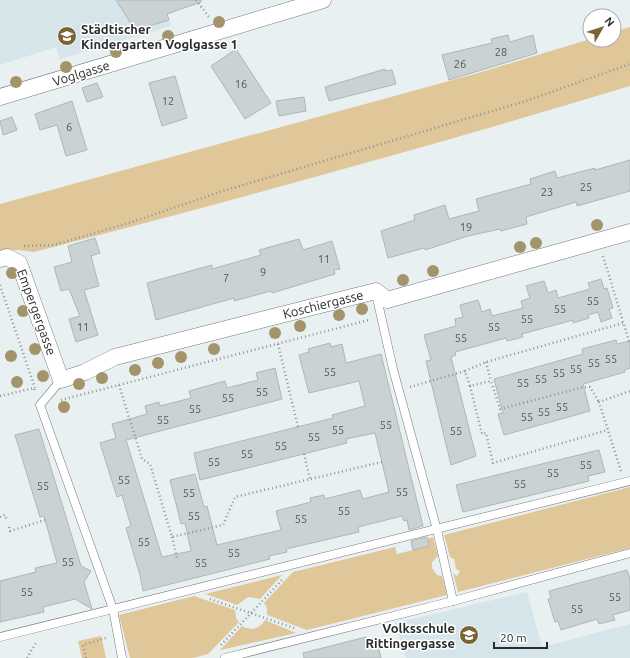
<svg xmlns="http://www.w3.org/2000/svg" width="630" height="658" viewBox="0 0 630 658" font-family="Ubuntu,sans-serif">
<rect width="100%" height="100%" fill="#e9f0f1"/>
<g fill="#d5e5e9">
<path d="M0,0H177L180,9L167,14L171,26L60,59L56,47L0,65Z"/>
<path d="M527,592L542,647L630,624V658H406L395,623Z"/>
</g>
<g fill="#e0c79a">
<path d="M630,27V86C433,146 234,200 34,252L18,250L0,252V204L478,73L590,39L614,40V32Z"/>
<path d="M630,487V548L458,592L453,573L457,576L460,571L456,569L454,559L450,557L444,535Z"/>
<path d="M433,537L438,556L432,562V568L437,575L442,576L447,595L307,630L267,615V608L264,603L293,572L395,547L397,554L429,546L427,539Z"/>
<path d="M282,575L260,599L248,597L237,605L205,594Z"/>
<path d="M194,596L235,610L236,618L239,622L208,654L193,658H130L119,615Z"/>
<path d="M265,620L296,633L220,650L242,626C251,631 260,629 265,620Z"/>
<path d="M101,636L106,658H82L78,641Z"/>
</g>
<g fill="#cbd2d4" stroke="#b0b6b8">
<path d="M116,0H201V2L167,14L169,20L135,30Z"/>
<path d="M508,35L510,42L533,35L537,53L449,80L442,55L492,43L491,39Z"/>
<path d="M236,49L271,103L245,119L211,66Z"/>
<path d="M385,69V71L392,70L396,84L329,101L325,87Z"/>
<path d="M175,76L187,118L162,126L149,83Z"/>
<path d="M97,83L103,97L87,102L82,88Z"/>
<path d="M304,97L306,111L279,116L276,101Z"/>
<path d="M72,101L87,150L66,156L57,125L40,130L35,114Z"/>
<path d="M12,117L17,130L3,135L0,121Z"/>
<path d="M630,160V191L577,206L576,202L526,217L527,224L501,231L500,229L468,236L425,250L424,248L388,258L381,231L415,220L414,215L445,205L449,219L479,211L476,199L531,184L530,179L555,171L557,178L595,168V170Z"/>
<path d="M95,238L100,253L91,256L99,286L84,290L98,335L76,342L69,319L80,316L69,289L61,291L54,267L72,262L68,246Z"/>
<path d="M299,239L303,250L332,241L340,269L334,270L335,274L272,293L271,291L234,301V298L156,320L147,283L212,265V269L261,255L259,250Z"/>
<path d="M601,279L604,289L607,288L613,308L609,309L612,318L601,322L598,312L588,315L589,318L573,323V320L522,334L523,337L507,341L506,338L455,352L456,355L451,357L476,456L451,465L426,361L431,360L424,335L456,326L455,319L463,317L460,305L478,300L482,312L490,309L492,316L523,308L521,301L530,298L526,286L544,281L548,293L556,290L558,298L590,289L588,283Z"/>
<path d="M616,340L617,344L630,341V368L624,370L625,372L583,384L590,411L504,435L498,414L503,413L494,379L583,354L582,349Z"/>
<path d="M330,343L331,347L342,344L346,363L381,354L423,526L409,530L407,520L404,521L402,516L358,527L359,532L286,549L287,552L269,556L270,559L143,591L140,575L126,528L131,526L126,509L122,495L117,497L100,443L116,438L112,424L147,414L145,406L159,402L160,406L191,398L189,391L225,381L227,388L258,380L256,373L275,368L282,399L126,440L162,557L191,551L185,523L181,524L170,480L195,474L204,507L207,506L217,545L281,530L276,511L311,502L310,498L324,495L325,499L360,490L363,499L389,492L375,433L346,439L347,443L200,480L194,453L333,418L332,415L365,406L359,381L309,393L299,355L309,352L308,349Z"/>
<path d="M39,429L81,566L91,571L84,582L92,609L75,599L43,607L44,612L0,622V581L36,572L35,568L57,563L44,516L40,517L15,435Z"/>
<path d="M599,450L605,472L588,476L589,481L463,512L456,485Z"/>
<path d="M427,537L429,546L413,550L411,541Z"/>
<path d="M627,570L630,579V610L613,615L615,620L599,624L597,619L561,630L558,621L555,622L548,599L551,598L549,591Z"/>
<path d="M366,637L367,641L376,638L381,658H304L303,653Z"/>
</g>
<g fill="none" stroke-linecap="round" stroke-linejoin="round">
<defs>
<g id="service">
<path d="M376,294L393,369L437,530L453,601"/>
<path d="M61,380L40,405L113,609L122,658"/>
<path d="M0,637L630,481"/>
<path d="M225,658L453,601L630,553"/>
</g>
<g id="minor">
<path d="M0,97L323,0"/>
<path d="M0,259L7,257L19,263L61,380L85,372L115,357L376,291L387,300L630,232"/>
</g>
</defs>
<use href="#service" stroke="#757b7c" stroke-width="9"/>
<use href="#minor" stroke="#757b7c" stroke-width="17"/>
<g stroke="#8f9494" stroke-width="2.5" stroke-dasharray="1 3" stroke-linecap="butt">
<path d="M196,0L209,17"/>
<path d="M24,246L54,245L129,223L223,191L526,101L630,64"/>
<path d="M603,256L629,341"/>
<path d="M0,285L35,388"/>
<path d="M278,344L298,427"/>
<path d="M486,362L491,381"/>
<path d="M465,371L486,362L623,323"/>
<path d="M119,385L142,459L150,464L172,537L223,525L235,497L382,462"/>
<path d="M470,386L482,434L486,433L493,463L608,430"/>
<path d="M410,387L465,371L470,386L491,381L500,409L584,387H590L599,402"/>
<path d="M0,396L34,388L35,393"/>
<path d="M61,400L369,320"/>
<path d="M304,454L310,479"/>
<path d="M621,471L599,402L630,391"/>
<path d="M0,517L5,515L7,521"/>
<path d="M9,527L10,531L45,520"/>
<path d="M172,537L177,558"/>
<path d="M210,599L294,628"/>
<path d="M221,645L282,580"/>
<path d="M27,658L37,641"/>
<path d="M86,658L83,645L106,638"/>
</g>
<use href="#service" stroke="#fff" stroke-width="8"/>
<use href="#minor" stroke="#fff" stroke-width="16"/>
</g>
<g fill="#a2956c">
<circle cx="219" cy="22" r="6"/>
<circle cx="168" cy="36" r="6"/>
<circle cx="116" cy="52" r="6"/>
<circle cx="66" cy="67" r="6"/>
<circle cx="16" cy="82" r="6"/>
<circle cx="597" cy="225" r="6"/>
<circle cx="536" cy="243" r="6"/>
<circle cx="520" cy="247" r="6"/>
<circle cx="433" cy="271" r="6"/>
<circle cx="12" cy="273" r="6"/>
<circle cx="403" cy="280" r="6"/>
<circle cx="362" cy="309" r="6"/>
<circle cx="23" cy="311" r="6"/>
<circle cx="339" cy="315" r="6"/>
<circle cx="300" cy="326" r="6"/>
<circle cx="275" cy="333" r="6"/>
<circle cx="35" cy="349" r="6"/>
<circle cx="214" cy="349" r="6"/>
<circle cx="11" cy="356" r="6"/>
<circle cx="181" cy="357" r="6"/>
<circle cx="158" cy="363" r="6"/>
<circle cx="135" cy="370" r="6"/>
<circle cx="43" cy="376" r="6"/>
<circle cx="102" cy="378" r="6"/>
<circle cx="17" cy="382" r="6"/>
<circle cx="79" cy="384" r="6"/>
<circle cx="64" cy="407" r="6"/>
</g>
<defs>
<symbol id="school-disc" viewBox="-11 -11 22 22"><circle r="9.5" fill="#7b6333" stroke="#fff"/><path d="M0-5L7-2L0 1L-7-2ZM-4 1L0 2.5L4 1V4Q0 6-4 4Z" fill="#fff"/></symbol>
</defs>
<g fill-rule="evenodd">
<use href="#school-disc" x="56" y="25" width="22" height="22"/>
<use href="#school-disc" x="458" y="624" width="22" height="22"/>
</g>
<g text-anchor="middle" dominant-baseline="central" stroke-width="3" stroke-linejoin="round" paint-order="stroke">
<g font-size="11" fill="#525656">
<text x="501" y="52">28</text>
<text x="460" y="64">26</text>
<text x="241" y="84">16</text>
<text x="168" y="101">12</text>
<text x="69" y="127">6</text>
<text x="586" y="187">25</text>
<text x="547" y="192">23</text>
<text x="466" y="227">19</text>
<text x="324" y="259">11</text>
<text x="263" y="272">9</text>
<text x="226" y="278">7</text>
<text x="593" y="301">55</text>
<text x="560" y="309">55</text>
<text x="527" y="319">55</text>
<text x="83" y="327">11</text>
<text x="494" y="327">55</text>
<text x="461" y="338">55</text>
<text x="611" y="359">55</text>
<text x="594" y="363">55</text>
<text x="576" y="369">55</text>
<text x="330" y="372">55</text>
<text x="559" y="373">55</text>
<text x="541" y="379">55</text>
<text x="523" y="383">55</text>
<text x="262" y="392">55</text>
<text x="228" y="398">55</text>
<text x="562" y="407">55</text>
<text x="195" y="409">55</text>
<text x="544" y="412">55</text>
<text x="527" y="417">55</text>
<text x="163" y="420">55</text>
<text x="386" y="425">55</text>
<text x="338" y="430">55</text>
<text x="456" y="431">55</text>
<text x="314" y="437">55</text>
<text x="281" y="446">55</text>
<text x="247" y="454">55</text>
<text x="214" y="462">55</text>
<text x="586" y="465">55</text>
<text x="553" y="473">55</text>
<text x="124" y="480">55</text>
<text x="520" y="484">55</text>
<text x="43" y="486">55</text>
<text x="402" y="492">55</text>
<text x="189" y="493">55</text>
<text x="344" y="511">55</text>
<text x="194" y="516">55</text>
<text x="301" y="519">55</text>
<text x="144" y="542">55</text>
<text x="234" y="553">55</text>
<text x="68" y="562">55</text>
<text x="201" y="563">55</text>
<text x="27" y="592">55</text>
<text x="615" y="597">55</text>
<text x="577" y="609">55</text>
</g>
<g font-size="13" font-weight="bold" fill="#292c2c" stroke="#fff" text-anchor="start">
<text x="81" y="29">Städtischer<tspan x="81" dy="15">Kindergarten Voglgasse 1</tspan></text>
<text x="455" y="628" text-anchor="end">Volksschule<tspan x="455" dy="15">Rittingergasse</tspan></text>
</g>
<g font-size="13" fill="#292c2c" stroke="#fff">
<text transform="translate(81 73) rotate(-17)">Voglgasse</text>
<text transform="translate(323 304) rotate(-14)">Koschiergasse</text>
<text transform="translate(37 312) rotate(70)">Empergergasse</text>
</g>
</g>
<g transform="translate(602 28) rotate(51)"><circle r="19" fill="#ffffff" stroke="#a9abab"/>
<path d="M0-3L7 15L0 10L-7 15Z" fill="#7b6333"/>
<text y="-6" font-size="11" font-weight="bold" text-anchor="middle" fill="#292c2c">N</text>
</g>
<path d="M494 642v6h53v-6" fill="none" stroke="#292c2c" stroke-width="2"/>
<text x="500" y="642" font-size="12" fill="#292c2c" stroke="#ffffff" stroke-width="3" paint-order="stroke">20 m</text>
</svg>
